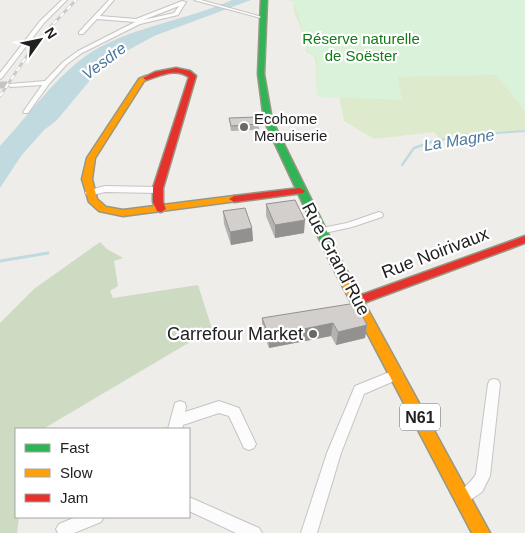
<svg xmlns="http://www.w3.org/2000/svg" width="525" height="533" viewBox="0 0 525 533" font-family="Arial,sans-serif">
<rect width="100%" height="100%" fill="#efedea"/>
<path fill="#ddeacb" d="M287,0H525V132L492,134L442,141L434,132L374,139L344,121L339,96L319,97C313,81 319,70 314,56L306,52V46H301L302,30L295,14L293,1Z"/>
<path fill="#ccdbc1" d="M100,242L107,249L123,258L114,261L118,286L110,291L113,298L198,285L212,329L43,429H16V517H19L17,533H0V323L34,289Z"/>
<path fill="#daf2d9" d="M288,0H525V111L496,75L398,77L402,100L319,97C314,82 319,70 316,56L307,51L306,45H302L303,30L293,1Z"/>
<path fill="#c0dae0" d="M232,0H251L154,36L112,59L101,67L57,120L44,130L21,156L0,188V146C27,117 60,71 93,51C135,26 187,20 232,0Z"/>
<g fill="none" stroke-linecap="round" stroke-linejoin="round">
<path stroke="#c0dae0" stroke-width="2" d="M429,142L469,135L525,131"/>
<path stroke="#c0dae0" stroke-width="2.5" d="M402,165L414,148L434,141"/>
<path stroke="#c0dae0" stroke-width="3" d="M0,261L48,253"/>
<path stroke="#c6c4c2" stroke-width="7" stroke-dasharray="7 3" stroke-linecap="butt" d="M0,85H11"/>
<defs>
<g id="street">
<path d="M62,0H67L44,23L2,78L0,79V73L40,21Z"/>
<path d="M109,0H114L100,16L136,19L182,1L186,2L178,15L140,24L82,53L67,64L49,84L28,113H24L23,112L42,85L11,87L9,86V84L45,81L63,62L78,51L135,22L97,19L83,34H79V32ZM179,6L174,13L143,20Z"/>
<path d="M194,0H201L266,18L264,19Z"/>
<path d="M105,186L158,187L162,190L158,193L105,192L89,196L85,193L86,191Z"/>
<path d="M379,212L382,213L383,215L382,217L352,227L320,234L315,231L317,229L347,223Z"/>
<path d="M397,369L401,370L403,374L401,378L364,394L341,453L317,533H301L327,453L355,386Z"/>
<path d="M494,379L498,380L500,384L490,476L482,492L463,505L458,503L456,498C460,488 470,485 476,474L488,384L490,380Z"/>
<path d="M180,401L185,403L186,407L185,412L219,401L239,408L256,444L254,448L249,450L244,448L229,416L219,413L183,425L182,429H168L175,403Z"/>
<path d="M189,497L259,528L262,533H236L189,511Z"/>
<path d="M76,517H104L101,522L74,533H58L56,529L59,524Z"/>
</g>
<path id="fast" d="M261,0H267L264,74L272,120L343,264L341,267L337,268L331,264L264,120L258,74Z"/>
<g id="slow">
<path d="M146,76L149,78L144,81L95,158L92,179L97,199L106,207L123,210L234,196L237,197L239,199L237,201L123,216L99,211L89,202L82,179L87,158L139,79Z"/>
<path d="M337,260L343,264L490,533H472L331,264Z"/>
</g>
<g id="jam">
<path d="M176,68L190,71L196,76L163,188V202L166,209L161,212L157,211L153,202V188L189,77C175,67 160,76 146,80L143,78L155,72Z"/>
<path d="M300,188L305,191L303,193L234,202L229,199L234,196Z"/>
<path d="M525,236V243L361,304H353L351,301L353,298Z"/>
</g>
</defs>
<use href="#street" stroke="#c5c4c2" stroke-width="2"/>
<use href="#fast" stroke="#979883" stroke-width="3"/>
<use href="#slow" stroke="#979883" stroke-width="3"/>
<use href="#jam" stroke="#979883" stroke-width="3"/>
<use href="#street" fill="#fdfcfc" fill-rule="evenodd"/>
<use href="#fast" fill="#30b455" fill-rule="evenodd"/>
<use href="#slow" fill="#ff9f0a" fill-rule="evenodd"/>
<use href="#jam" fill="#e5322d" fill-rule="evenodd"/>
<defs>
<path id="rail" d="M0,96L37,41L76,0"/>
</defs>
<use href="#rail" stroke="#cbcbcb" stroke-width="3"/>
<use href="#rail" stroke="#fff" stroke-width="2" stroke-dasharray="5" stroke-linecap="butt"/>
</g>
<g fill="#b5b2b0">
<path d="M229,118L259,124V130L231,131Z"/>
<path d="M266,204L304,233L275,238L266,216Z"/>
<path d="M223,211L252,228L253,241L231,245L224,224Z"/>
<path d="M262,318L367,325L365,338L336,345L331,336L269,348L262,331Z"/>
</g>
<g fill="#939190">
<path d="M305,220L304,233L275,238V225Z"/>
<path d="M252,228L253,241L231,245L230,232Z"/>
<path d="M333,323L331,336L269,348V336Z"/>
<path d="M367,325L365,338L336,345L338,332Z"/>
</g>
<g fill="#d2cfcd" stroke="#939190">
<path d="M258,117L259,124L231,126L229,118Z"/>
<path d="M295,200L305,220L275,225L266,204Z"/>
<path d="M245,208L252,228L230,232L223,211Z"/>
<path d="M356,303L367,325L338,332L333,323L269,336L262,318Z"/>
</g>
<g fill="#696867" stroke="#fff" stroke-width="2">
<circle cx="244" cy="127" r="5"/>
<circle cx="313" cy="334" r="5"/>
</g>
<g text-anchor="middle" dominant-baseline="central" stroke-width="4.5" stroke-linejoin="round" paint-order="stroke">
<g font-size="15" fill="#137a19" stroke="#fff">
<text x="361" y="38">Réserve naturelle<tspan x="361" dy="17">de Soëster</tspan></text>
</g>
<g font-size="15" fill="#212121" stroke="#fff" text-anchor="start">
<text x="254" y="118">Ecohome<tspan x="254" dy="17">Menuiserie</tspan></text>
</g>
<g font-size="16" font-style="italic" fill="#4c779c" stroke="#fff">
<text transform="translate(104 61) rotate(-37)">Vesdre</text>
<text transform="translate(459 140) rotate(-9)">La Magne</text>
</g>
<rect fill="#fff" stroke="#646464" stroke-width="1" x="400" y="403.5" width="40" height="27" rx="4"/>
<g font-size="16" font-weight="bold" fill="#212121">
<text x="420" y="417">N61</text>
</g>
<g font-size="18" fill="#212121" stroke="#fff">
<text transform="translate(435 253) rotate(-21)">Rue Noirivaux</text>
<text transform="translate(336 259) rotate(62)">Rue Grand'Rue</text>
</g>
<g font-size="18" fill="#212121" stroke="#fff" text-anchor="end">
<text x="303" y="334">Carrefour Market</text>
</g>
</g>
<rect x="15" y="428" width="175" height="90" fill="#ffffff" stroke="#a6a6a6"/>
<rect x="25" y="444" width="25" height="8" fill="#30b455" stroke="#a6a6a6"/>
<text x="60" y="453" font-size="15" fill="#212121">Fast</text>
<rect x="25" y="469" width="25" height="8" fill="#ff9f0a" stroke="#a6a6a6"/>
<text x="60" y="478" font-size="15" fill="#212121">Slow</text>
<rect x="25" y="494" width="25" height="8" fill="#e5322d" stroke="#a6a6a6"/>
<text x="60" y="503" font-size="15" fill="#212121">Jam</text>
<g transform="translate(40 40) rotate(57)" stroke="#ffffff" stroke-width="4" paint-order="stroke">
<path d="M0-4L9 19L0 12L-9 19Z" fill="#212121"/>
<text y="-8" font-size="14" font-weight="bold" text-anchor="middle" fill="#212121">N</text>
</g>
</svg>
